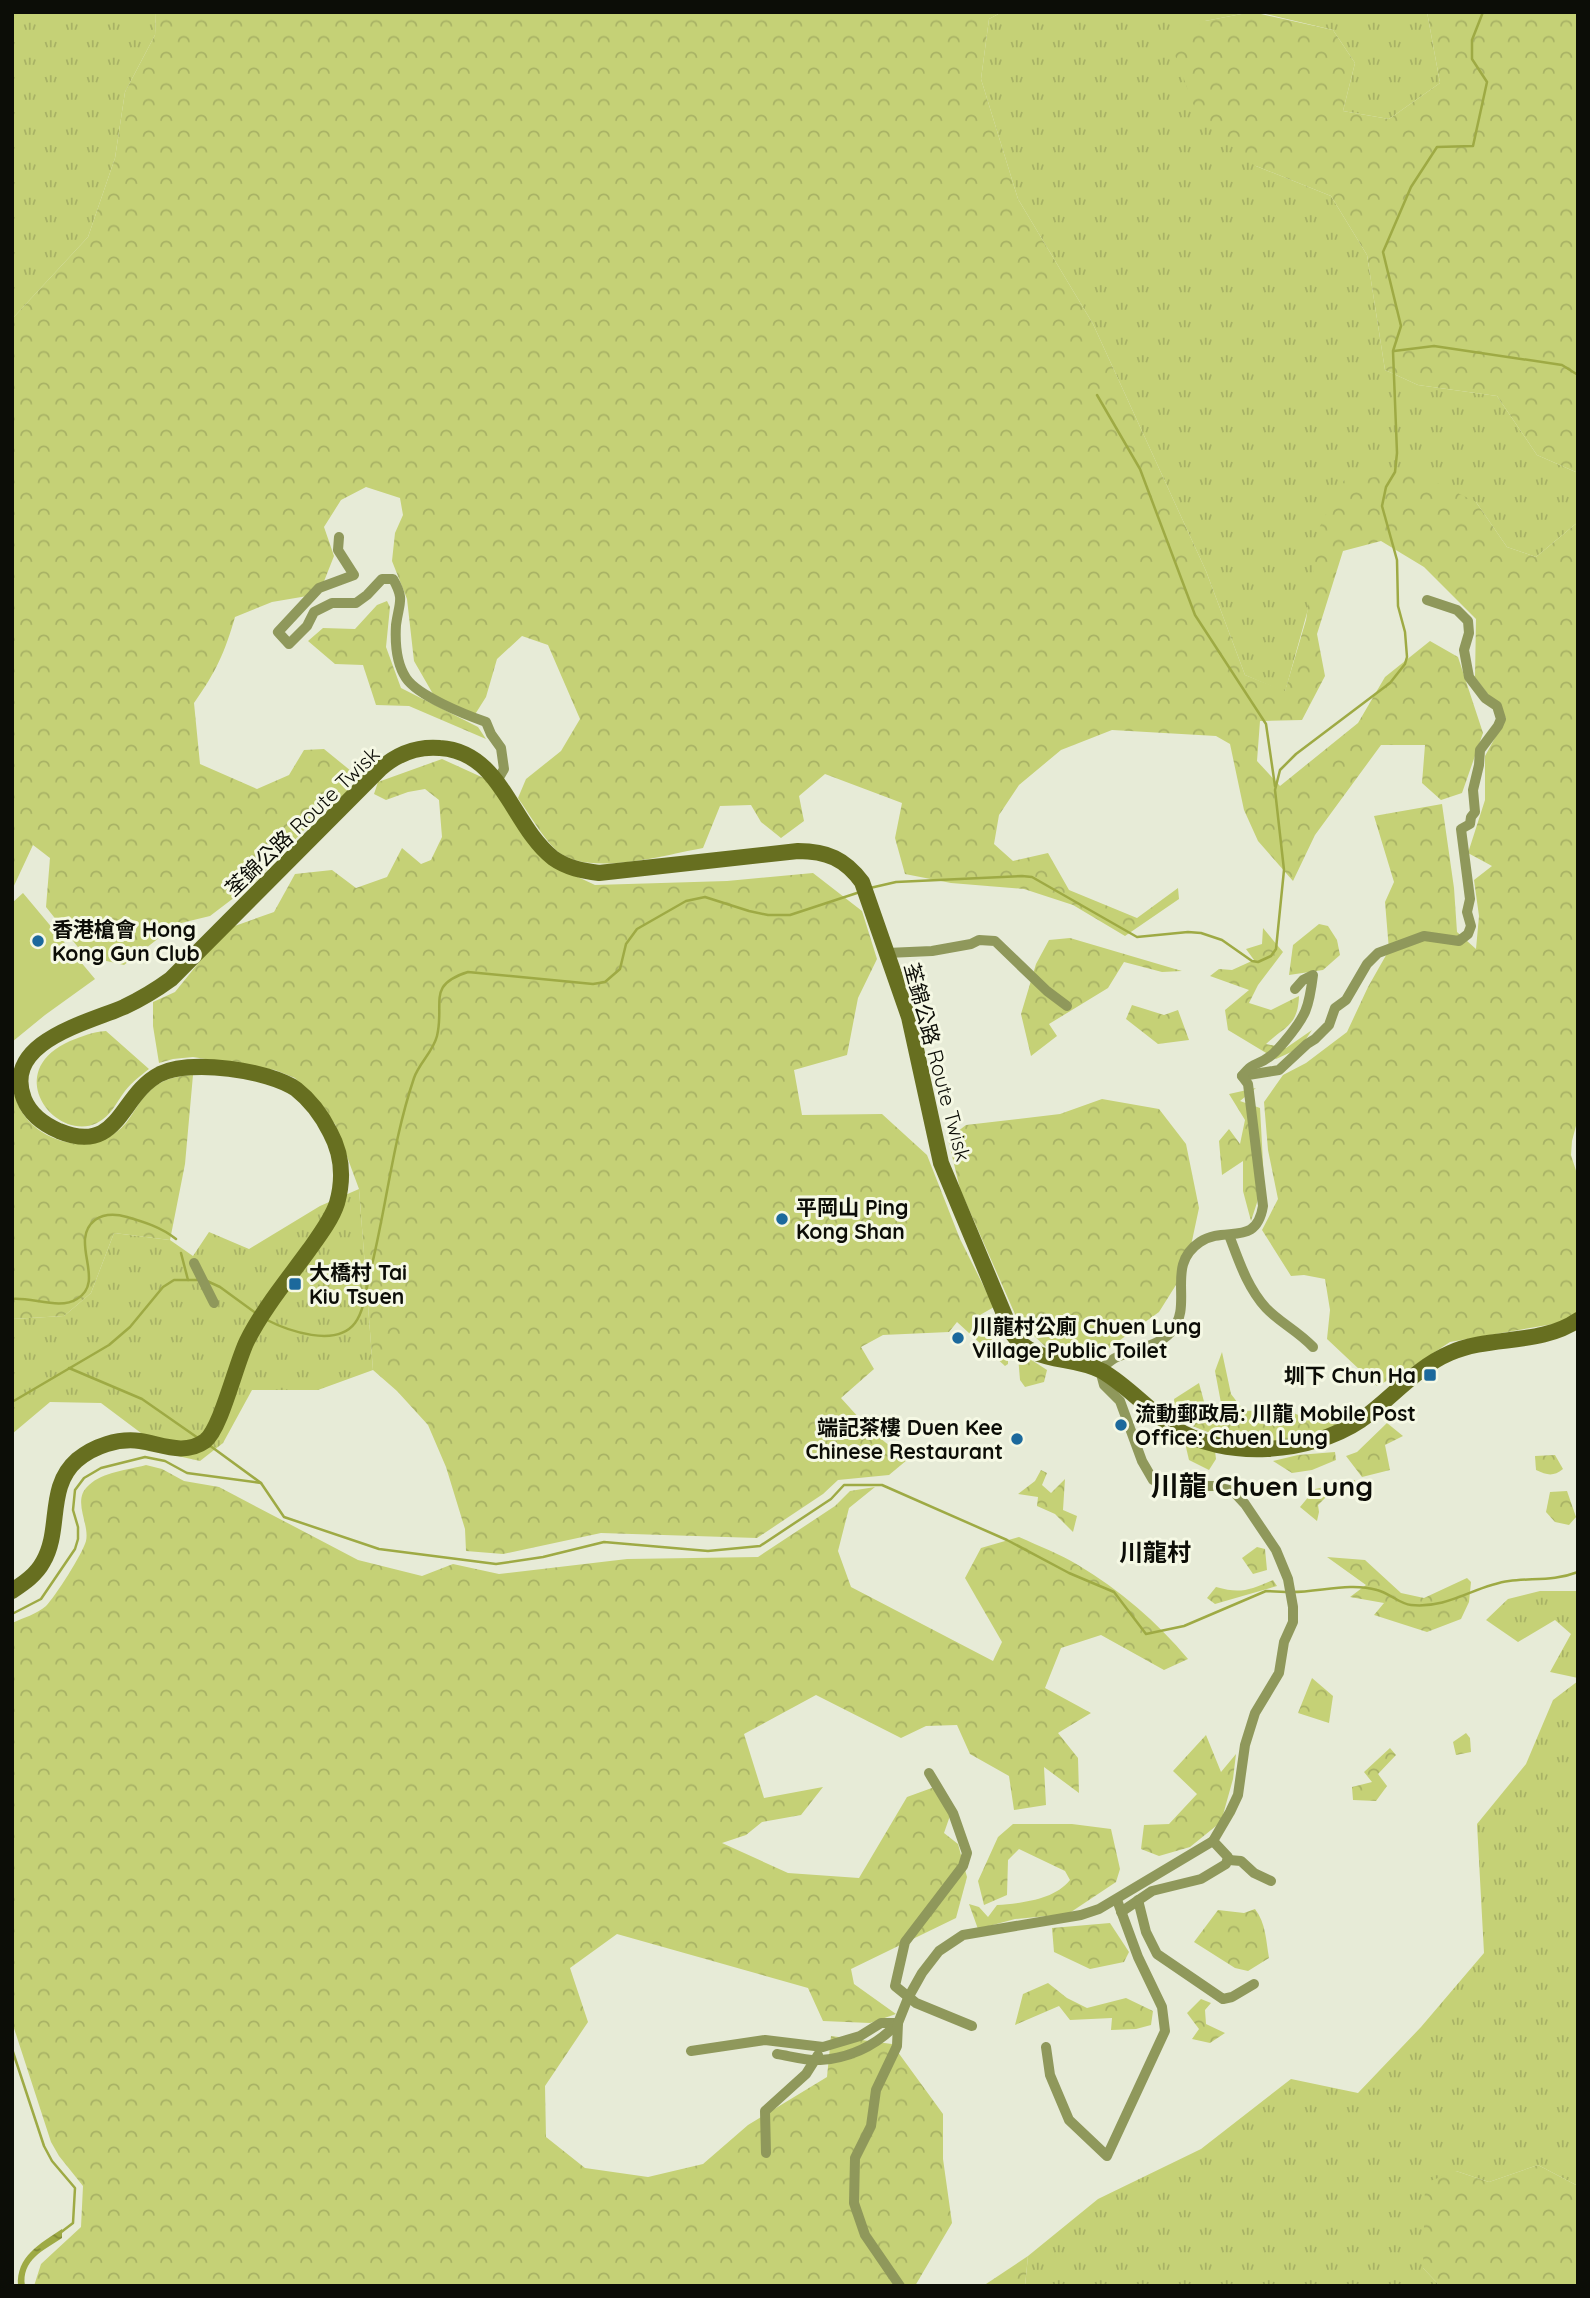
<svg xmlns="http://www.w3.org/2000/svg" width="1590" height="2298" viewBox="0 0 1590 2298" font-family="Quicksand,'Noto Sans TC',sans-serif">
<defs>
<pattern id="grass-tufts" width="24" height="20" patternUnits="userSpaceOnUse" patternTransform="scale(1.75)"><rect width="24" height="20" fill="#c5d176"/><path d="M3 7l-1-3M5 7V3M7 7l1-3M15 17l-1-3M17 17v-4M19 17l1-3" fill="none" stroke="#a8b265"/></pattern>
<pattern id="forest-crowns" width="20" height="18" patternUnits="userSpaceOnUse" patternTransform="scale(1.75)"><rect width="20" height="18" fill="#c5d176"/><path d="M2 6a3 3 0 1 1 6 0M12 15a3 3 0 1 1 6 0" fill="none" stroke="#a8b265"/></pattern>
<pattern id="water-ripples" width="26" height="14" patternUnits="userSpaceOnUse" patternTransform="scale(1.75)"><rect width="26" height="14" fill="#9eaa44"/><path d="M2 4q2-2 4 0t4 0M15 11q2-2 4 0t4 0" fill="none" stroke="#7f8937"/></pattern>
</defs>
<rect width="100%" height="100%" fill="#e7ebd7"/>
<g fill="url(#grass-tufts)">
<path d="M12,12H156L155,35L125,92L115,158L88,237L12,319Z"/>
<path d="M1002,12H1252L1205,21L1256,166L1331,196L1367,255L1385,370L1418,385L1497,396L1537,455L1578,473V522L1536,557L1507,547L1476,502L1344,480L1285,692L1245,675L1206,571L1093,324L1018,199L981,79L989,19Z"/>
<path d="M1257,12H1427L1440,83L1389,119L1343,111L1355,63L1333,30Z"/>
<path d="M359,1189L373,1370L318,1390H252L223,1443L200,1461L169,1454L101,1403L50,1402L12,1434V1319L64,1316L91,1293L114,1233L170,1240L193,1256L209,1232L249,1249L320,1206Z"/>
<path d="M1540,1591H1578V1678L1550,1672L1571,1634L1555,1620L1518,1642L1486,1620L1508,1599Z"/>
<path d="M1578,1681V2186L1538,2165L1489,2182L1456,2171L1423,2268L1440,2286H1025L1028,2256L1098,2199L1201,2149L1291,2079L1358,2093L1421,2027L1484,1953L1477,1824L1526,1764L1553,1700Z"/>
</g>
<g fill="url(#forest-crowns)">
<path d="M156,12H1002L989,19L981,79L1018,199L1093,324L1206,571L1245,675L1285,691L1306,620L1320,526L1344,480L1417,473L1476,502L1507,547L1536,557L1578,522V1118L1572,1141L1571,1155L1578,1177V1312L1559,1323L1450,1342L1406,1371L1377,1386L1327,1339L1330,1310L1325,1279L1304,1275L1291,1276L1262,1230L1278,1199L1268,1150L1264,1102L1283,1075L1306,1063L1347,1032L1368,987L1389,950L1385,902L1394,882L1374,816L1442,804L1454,888L1457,932L1476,949L1479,916L1474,880L1492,866L1468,853L1485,800V756L1506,718L1475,677L1476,619L1424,567L1381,541L1343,551L1317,634L1325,676L1302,720L1260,721L1257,761L1280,786L1358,723L1385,677L1430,641L1458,657L1483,733L1462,793L1441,800L1422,783L1425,745H1381L1315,835L1293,881L1258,841L1244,810L1230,744L1216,736L1112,730L1061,750L1019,785L999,815L994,844L1013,861L1048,853L1069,890L1137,918L1178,888L1179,899L1125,936L1073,905L1024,889L951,883L905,874L895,838L902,803L825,774L799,796L804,821L781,838L761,822L751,805L720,806L703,848C664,855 587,878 556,850C541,835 530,815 518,798L526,779L561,751L580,719L548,645L522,636L497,659L486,697L474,716L433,694L414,661L407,599L392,561L395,533L403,515L400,498L366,487L341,500L324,527L334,556L319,594L272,602L235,617C225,652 216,672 194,703L200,764L257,789L289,775L304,750L324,749L351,771L349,790L306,828L256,881L210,916L177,924L124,965L85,956L46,907L50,858L33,845L12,890V319L88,237L115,158L125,92L155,35Z"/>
<path d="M1252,12L1333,30L1355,63L1343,111L1389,119L1440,83L1427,12H1578V473L1537,455L1497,396L1418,385L1385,370L1367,255L1331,196L1256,166L1194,106L1170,42L1205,21Z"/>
<path d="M387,601L390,607L386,647L401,688L478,727L486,739L409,706L376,705L363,665L335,664L308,641L323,628L355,629L377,605Z"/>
<path d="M442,759L486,779L548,863L595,885L727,881L813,873L862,911L877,959L858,998L847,1055L794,1070L802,1115L882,1114L927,1155L960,1239L994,1307L980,1315L997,1350L1008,1358V1364L1005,1366L957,1322L949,1332L883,1335L861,1347L874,1369L841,1398L869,1429L907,1460L889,1475L838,1480L823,1494L757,1538L601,1533L503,1554L466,1551L465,1529L446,1467L428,1425L397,1391L373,1370L359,1189L335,1124L295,1078L275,1070L193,1057L173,1059L159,1063L153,1026V1002L175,992L226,929L274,912L295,874L332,870L356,888L387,877L402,848L421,864L431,860L442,837L439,800L425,789L408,792L386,800L374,794L378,782Z"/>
<path d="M1319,924L1328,926L1337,940L1340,955L1323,970L1289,975L1293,945Z"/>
<path d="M1263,928L1283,952L1258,985L1249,1003L1271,1010L1299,996C1298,1026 1285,1026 1266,1044L1286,1048L1312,1030L1300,1048L1276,1059L1228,1030L1225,1010L1249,990L1210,976L1219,969L1232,970L1254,960L1246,949L1262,944Z"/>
<path d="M1070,938L1182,971L1162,972L1124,962L1108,988L1049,1024L1057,1036L1031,1056L1021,1014L1036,964L1049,940Z"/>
<path d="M1132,1005L1164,1015L1178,1010L1189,1040L1158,1044L1126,1019Z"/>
<path d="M106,1031L149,1069C140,1076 132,1082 125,1091C116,1103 111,1116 97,1123C56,1143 0,1072 70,1041C83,1036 92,1032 106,1031Z"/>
<path d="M193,1075L185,1164L170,1240L114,1233L91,1293L64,1316L12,1319V1077C13,1100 22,1119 42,1132C69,1149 104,1149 126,1123C135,1111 141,1098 153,1088C165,1078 178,1076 193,1075Z"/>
<path d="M1256,1088L1240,1101L1260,1108L1264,1181L1251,1221L1243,1191V1161L1222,1175L1219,1141L1229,1129L1240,1144L1245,1120L1229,1094Z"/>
<path d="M1102,1099L1159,1109L1186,1144L1199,1208L1186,1269L1159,1312L1109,1348H1047L1018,1321L960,1189L948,1139L966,1125L1060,1114Z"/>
<path d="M1222,1352L1231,1394L1244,1411L1287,1410L1305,1418L1338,1406L1345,1421C1307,1441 1258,1448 1217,1435C1203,1431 1189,1424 1176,1419L1174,1399L1199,1383L1206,1409L1221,1403L1215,1371Z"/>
<path d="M1018,1356L1030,1359L1047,1370L1044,1382L1025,1387L1020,1380Z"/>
<path d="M1387,1423L1403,1436L1385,1445L1390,1470L1362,1477L1346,1456L1357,1452Z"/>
<path d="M1185,1443L1215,1451L1216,1459L1209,1470L1189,1460Z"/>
<path d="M1335,1452L1336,1460L1312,1470L1292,1473L1273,1461L1298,1455Z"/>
<path d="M1555,1455L1563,1469C1553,1477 1547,1475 1536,1470L1535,1456Z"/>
<path d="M146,1465L162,1469L184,1481L219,1487L358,1560L422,1576L453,1564L499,1574L627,1559L758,1557L835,1506L850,1491L875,1487L849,1508L838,1551L851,1587L993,1661L1002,1642L965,1578L981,1548L1019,1537C1039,1546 1060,1554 1078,1565C1120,1590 1157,1622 1188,1659L1164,1670L1101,1635L1061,1648L1045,1688L1091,1713L1058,1733L1078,1758L1079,1793L1044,1767L1046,1805L1014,1810L1009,1776L970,1754L957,1725L926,1726L901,1738L816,1695L744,1734L764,1798L823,1787L801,1815L762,1822L746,1835L722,1843L788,1873L859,1878L907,1797L940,1785L952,1810L944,1833L958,1844L967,1877L956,1918L851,1969L854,1984L896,2014L870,2023L823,2021L808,1988L617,1934L570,1968L588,2022L545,2086L546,2137L585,2168L648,2177L703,2164L748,2125L827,2077L831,2036L892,2044L943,2114V2159L952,2223L915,2286H34L41,2264L81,2227L83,2186L59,2156L51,2142L12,2022V1623C23,1618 37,1614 46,1606C55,1597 83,1553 86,1541C90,1523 71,1500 89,1485C103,1472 128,1470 146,1465Z"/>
<path d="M1041,1470L1047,1473L1042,1485L1051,1493L1065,1479L1063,1510L1077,1516L1073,1532L1055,1514L1037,1506L1038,1497L1018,1494L1035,1481Z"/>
<path d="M1355,1480L1356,1488L1328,1495L1318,1505L1319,1512L1317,1521L1300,1507L1315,1489Z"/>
<path d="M1567,1491L1576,1517L1569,1525L1555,1522L1546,1512L1550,1492Z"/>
<path d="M1257,1547L1265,1549L1267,1570L1253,1574L1242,1558Z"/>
<path d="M1327,1557L1365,1560L1401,1593L1424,1598L1467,1578L1471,1582L1469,1602L1461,1619L1427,1632L1374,1615L1384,1603L1350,1597L1366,1585Z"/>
<path d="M1273,1580L1277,1586L1215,1604L1207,1598L1216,1587C1241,1594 1249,1590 1273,1580Z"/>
<path d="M1312,1678L1333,1696L1329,1723L1298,1713Z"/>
<path d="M1466,1733L1470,1738L1471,1752L1456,1755L1453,1742Z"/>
<path d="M1206,1735L1221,1772L1236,1754L1233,1779L1221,1822L1190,1847L1159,1856L1141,1849L1144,1825L1169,1824L1197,1794L1173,1771Z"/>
<path d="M1390,1748L1396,1755L1378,1774L1387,1786L1376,1801L1353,1800L1352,1787L1372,1782L1364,1772Z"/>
<path d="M1013,1824H1072L1111,1829L1120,1869L1116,1882L1068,1914L1015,1919L978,1929L969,1904L979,1907L988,1917L997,1905C1022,1903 1054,1900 1070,1880L1065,1871L1019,1849L1008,1860L1007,1895L984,1905L978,1881L998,1837Z"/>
<path d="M1255,1909C1266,1923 1266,1941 1269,1958L1248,1971L1235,1968L1194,1942L1218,1910L1244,1913Z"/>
<path d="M1110,1923L1129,1952L1124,1962L1090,1969L1054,1952L1052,1928Z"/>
<path d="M1048,1983L1067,1998L1087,2008L1126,1998L1153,2011L1151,2025L1136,2029L1111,2030L1112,2018L1070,2020L1059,2006L1015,2025L1023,1994Z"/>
<path d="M1201,1999L1211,2003L1205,2010L1206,2024L1225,2033L1210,2043L1192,2039L1199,2029L1187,2013Z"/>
<path d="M1538,2165L1578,2186V2286H1440L1423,2268L1425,2183L1456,2171L1489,2182Z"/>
<path d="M1028,2256L1025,2286H983Z"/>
</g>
<path fill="#c5d176" d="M23,893L95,979L45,1015L12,1042V903Z"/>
<path fill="url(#water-ripples)" d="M62,2229V2238C44,2250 21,2260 25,2286H18C16,2256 40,2244 62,2229Z"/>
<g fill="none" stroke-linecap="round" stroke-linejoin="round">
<g stroke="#9eaa44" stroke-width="2.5">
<path d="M1394,351L1434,346L1562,365L1578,375"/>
<path d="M1097,395L1140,469L1195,615L1266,724L1275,786"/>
<path d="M870,888L896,882L1022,876L1032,877L1137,937L1188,932L1201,933L1222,940L1252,961L1258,962L1271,956L1276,949L1284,870L1275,790L1280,770L1296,754L1390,683L1405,664L1407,657L1405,632L1398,606L1397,560L1382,506L1386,487L1395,472L1397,453L1393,351L1401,326L1383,252L1411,187L1437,147L1473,146L1487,82L1472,59V40L1483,12"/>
<path d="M181,1253L188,1280"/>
<path d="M207,1281L220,1287L257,1314"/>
<path d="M12,1299C32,1297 60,1310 77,1299C107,1281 68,1241 95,1220C105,1213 116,1214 127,1217C144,1222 161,1227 176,1239"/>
<path d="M265,1319C288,1331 336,1348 355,1323C364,1311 366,1291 369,1277C386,1211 392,1143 414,1078C419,1063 433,1052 437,1036C445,1003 426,985 468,972L593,984L605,982L620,969L626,944L637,929L686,901L705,897L749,911L768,915H790L860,892"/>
<path d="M69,1368L142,1399L198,1438"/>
<path d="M12,1402L109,1345L130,1327L163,1287L174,1280H197"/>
<path d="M209,1445L261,1483L284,1517L379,1549L496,1564L543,1557L604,1542L708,1551L760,1546L831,1499L844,1485H882L1007,1540L1069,1573L1114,1592L1146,1634L1184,1626L1266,1591L1286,1592"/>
<path d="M1292,1592C1320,1592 1350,1582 1377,1590C1389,1593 1400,1604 1411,1605C1449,1609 1476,1585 1509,1581C1532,1578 1555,1581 1578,1572"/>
<path d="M12,1614L41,1599L75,1549L78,1539V1527L73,1510L75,1490L84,1478L101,1468L145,1457L165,1461L187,1473L261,1483"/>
<path d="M12,2049L44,2146L52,2161L75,2188L73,2223L60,2233"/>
</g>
<g stroke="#8f985b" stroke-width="10">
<path d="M339,537L338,550L354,575L319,588L278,632L289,644L307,626L314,612L332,603H356L367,595L382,579H393C405,600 399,602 396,625C395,642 396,663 406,678C418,696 466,715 486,722L491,734L501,748L504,769L497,781"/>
<path d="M887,953L932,951L971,944L979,940L995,941L1047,991L1067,1006"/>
<path d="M1242,1076L1279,1070L1307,1044L1315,1039L1329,1025L1335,1008L1346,1000L1367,964L1378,953L1424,936L1459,941L1468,934L1471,926L1467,912L1470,899L1461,829L1470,824L1471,817L1475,812L1473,790L1479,765L1480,750L1498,726L1501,719L1497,706L1485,698L1469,677L1464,650L1469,633L1468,621L1457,610L1427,600"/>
<path d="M1229,1235C1239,1261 1247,1287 1266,1308C1279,1322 1298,1331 1313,1347"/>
<path d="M194,1263L214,1303"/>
<path d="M929,1773L953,1813L967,1853L963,1866L905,1942L895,1986L916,2003L972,2026"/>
<path d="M1229,1860L1241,1861L1254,1873L1271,1881"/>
<path d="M1138,1900L1146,1932L1157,1954L1223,1999L1232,1997L1254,1984"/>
<path d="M1121,1912L1152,1891L1201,1879L1226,1864L1228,1857L1213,1841"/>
<path d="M1046,2047L1050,2075L1069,2120L1107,2156L1165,2031L1162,2007L1138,1957L1117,1900"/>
<path d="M691,2051L765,2040L823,2047L860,2036L881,2023H898"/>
<path d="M777,2054C790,2056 807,2061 820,2060C852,2058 877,2045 898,2023"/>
<path d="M766,2153L765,2111L806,2074L818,2055"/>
<path d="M900,2286L865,2235L854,2203L855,2158L871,2126L876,2090L897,2046L898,2023L908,1998L922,1973L939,1951L963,1935L1081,1915L1099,1909L1213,1841L1230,1812L1238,1795L1245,1745L1255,1713L1279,1673L1284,1642L1293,1622V1607L1288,1579L1276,1550L1245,1504L1233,1491L1214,1486H1167L1153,1480L1142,1461L1120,1401L1104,1385L1100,1370C1105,1366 1110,1360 1117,1357C1133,1350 1159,1346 1171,1332C1195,1305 1164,1266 1200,1242C1226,1225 1256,1248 1263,1206L1248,1084L1242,1076C1255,1060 1256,1067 1269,1057C1275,1053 1280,1047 1285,1041C1306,1016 1309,1008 1313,975L1303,980L1295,989"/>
</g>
<path stroke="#676f20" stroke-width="16" d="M12,1591C24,1583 36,1575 43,1562C62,1530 46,1487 77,1460C94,1446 118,1438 140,1441C161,1444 184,1456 205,1441C221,1429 236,1363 247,1341C263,1309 288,1279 309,1250C319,1236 332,1219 337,1203C344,1178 342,1154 330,1132C322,1116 310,1100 296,1089C268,1070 191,1059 160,1074C119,1095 120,1156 59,1131C43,1124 30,1114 24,1099C2,1042 87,1023 124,1007C141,999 156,990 171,979L380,769C397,754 417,746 440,748C502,752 511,825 553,858C567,868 583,871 599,873L798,851C827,851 845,859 862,882L909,1017L941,1163L1012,1333C1034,1366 1070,1354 1102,1371C1128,1386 1148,1410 1173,1427C1225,1461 1310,1454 1361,1420C1391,1399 1415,1368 1450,1353C1490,1335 1540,1346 1578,1320"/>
</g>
<g fill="#1c699c" stroke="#f5f8e4" stroke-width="2.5">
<circle cx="38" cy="941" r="7"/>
<circle cx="782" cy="1219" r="7"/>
<rect x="288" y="1277" width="14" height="14" rx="3.5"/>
<circle cx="958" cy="1338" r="7"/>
<rect x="1423" y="1368" width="14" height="14" rx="3.5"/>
<circle cx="1121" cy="1425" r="7"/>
<circle cx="1017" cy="1439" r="7"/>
</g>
<g text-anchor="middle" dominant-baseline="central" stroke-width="6" stroke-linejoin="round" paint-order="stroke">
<g font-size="21" fill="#0c0d07" stroke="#f5f8e4">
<text transform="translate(302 821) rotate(-44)">荃錦公路 Route Twisk</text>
<text transform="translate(938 1062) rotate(75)">荃錦公路 Route Twisk</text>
</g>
<g font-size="21" font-weight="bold" fill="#0c0d07" stroke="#f5f8e4" text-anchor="start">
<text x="52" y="929">香港槍會 Hong<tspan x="52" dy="24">Kong Gun Club</tspan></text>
<text x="796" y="1207">平岡山 Ping<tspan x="796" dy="24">Kong Shan</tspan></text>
<text x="309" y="1272">大橋村 Tai<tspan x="309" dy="24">Kiu Tsuen</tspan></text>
<text x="972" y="1326">川龍村公廁 Chuen Lung<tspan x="972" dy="24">Village Public Toilet</tspan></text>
<text x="1416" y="1375" text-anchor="end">圳下 Chun Ha</text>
<text x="1135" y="1413">流動郵政局: 川龍 Mobile Post<tspan x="1135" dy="24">Office: Chuen Lung</tspan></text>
<text x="1003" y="1427" text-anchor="end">端記茶樓 Duen Kee<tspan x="1003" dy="24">Chinese Restaurant</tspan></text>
</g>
<g font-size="24" font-weight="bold" fill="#0c0d07" stroke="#f5f8e4">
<text x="1155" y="1552">川龍村</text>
</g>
<g font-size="28" font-weight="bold" fill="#0c0d07" stroke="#f5f8e4">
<text x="1262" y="1485">川龍 Chuen Lung</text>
</g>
</g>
<rect width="1590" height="2298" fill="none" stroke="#0c0d07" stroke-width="28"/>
</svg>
